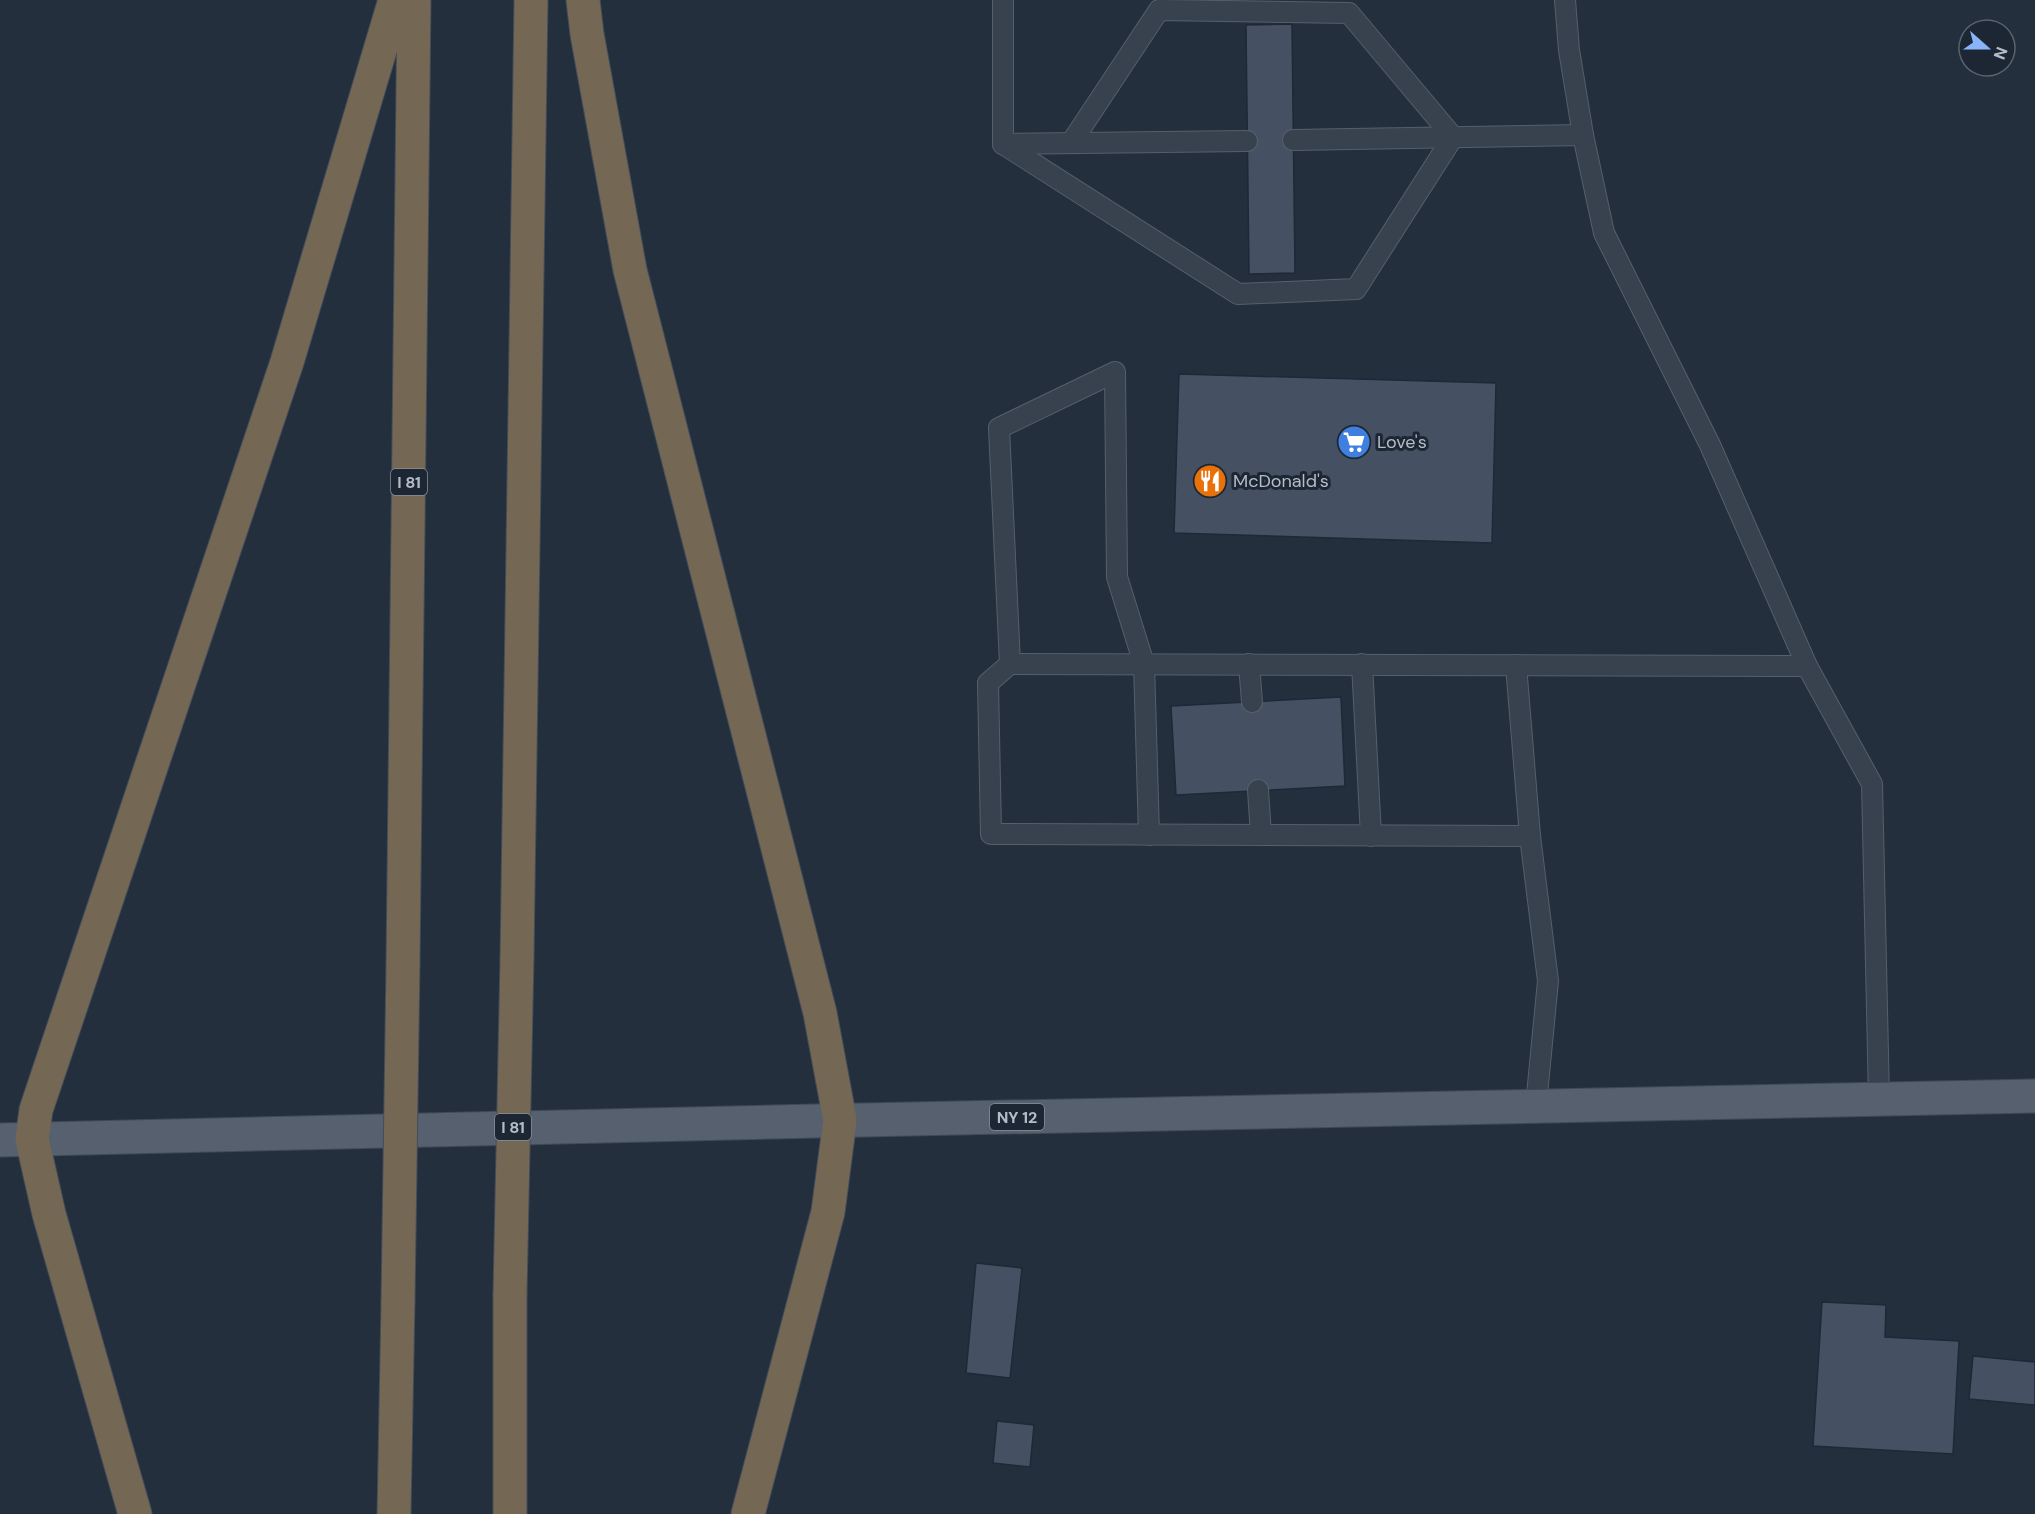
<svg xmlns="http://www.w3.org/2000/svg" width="2035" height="1514" viewBox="0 0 2035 1514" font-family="'DM Sans',sans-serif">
<rect width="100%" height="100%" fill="#242f3e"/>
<g fill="#455162" stroke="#1f2835" stroke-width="1.5">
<path d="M1292,24L1295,273L1249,274L1246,25Z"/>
<path d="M1179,374L1496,383L1492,543L1174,533Z"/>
<path d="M1341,697L1345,786L1176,795L1171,706Z"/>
<path d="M976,1263L1022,1268L1010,1378L966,1373Z"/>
<path d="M1822,1302L1886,1305L1885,1337L1959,1341L1953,1454L1813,1446Z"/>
<path d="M1973,1356L2035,1362V1405L1969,1399Z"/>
<path d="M997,1421L1034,1425L1030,1467L993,1463Z"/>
</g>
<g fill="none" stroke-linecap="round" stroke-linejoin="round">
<defs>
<g id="service">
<path d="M1565,0L1569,50L1583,135L1604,233L1710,445L1807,666L1872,784L1879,1099"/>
<path d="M1293,140L1583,135"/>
<path d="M1003,144L1238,294L1356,289L1453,137L1349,13L1159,10L1071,143"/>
<path d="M1003,144L1247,141"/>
<path d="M1003,144V0"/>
<path d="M1010,664L999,428L1115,372L1117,577L1144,664L1149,835"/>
<path d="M1249,664L1252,702"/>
<path d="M1362,664L1371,836"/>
<path d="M1516,665L1530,836"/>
<path d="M1258,790L1261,835"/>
<path d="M1536,1105L1548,981L1530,836L991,834L988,683L1010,664L1807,666"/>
</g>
<path id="primary" d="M0,1140L816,1121L2035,1096"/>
<g id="motorway">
<path d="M583,0L587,34L630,270L820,1013L840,1120L828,1212L748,1514"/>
<path d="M517,958L531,0"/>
<path d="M403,964L414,0"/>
<path d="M135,1514L49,1214L32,1139L36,1110L287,362L395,0"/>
<path d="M394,1514L398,1301"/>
<path d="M510,1514V1295"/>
</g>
</defs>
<use href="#service" stroke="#565f6c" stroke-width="22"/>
<use href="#primary" stroke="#414a57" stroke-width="35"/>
<use href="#motorway" stroke="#434c59" stroke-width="35"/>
<use href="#service" stroke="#38414e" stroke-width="20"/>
<use href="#primary" stroke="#56606e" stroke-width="33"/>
<use href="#motorway" stroke="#746855" stroke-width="33"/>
<defs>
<g id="motorway-bridge">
<path d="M510,1295L517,958"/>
<path d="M398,1301L403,964"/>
</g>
</defs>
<use href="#motorway-bridge" stroke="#434c59" stroke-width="35" stroke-linecap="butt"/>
<use href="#motorway-bridge" stroke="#746855" stroke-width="33"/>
</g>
<defs>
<symbol id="supermarket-disc" viewBox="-11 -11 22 22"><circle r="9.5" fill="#3f7fe0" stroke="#1d2633"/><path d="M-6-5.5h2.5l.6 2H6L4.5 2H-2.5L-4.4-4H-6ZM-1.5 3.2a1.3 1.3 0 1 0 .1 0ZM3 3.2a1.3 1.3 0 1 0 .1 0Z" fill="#fff"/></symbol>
<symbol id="restaurant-disc" viewBox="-11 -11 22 22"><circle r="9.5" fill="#e8710a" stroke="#1d2633"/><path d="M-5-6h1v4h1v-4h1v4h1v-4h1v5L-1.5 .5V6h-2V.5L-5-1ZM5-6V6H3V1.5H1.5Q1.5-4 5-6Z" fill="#fff"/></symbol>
</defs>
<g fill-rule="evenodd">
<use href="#supermarket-disc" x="1335" y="423" width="38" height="38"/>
<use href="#restaurant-disc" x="1191" y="462" width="38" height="38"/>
</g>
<g text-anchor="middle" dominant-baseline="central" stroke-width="6" stroke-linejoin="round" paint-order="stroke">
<g fill="#1d2633" stroke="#878f9c" stroke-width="1.5">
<rect x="391" y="469" width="36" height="26" rx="4.5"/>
<rect x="990" y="1104" width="54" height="26" rx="4.5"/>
<rect x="495" y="1114" width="36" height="26" rx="4.5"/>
</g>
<g font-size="16" font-weight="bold" fill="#b4bcc9">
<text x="409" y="482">I 81</text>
<text x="1017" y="1117">NY 12</text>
<text x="513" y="1127">I 81</text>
</g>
<g font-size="18" fill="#b4bcc9" stroke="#1d2633" text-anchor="start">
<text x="1377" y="442">Love's</text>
<text x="1233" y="481">McDonald's</text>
</g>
</g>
<g transform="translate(1987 48) rotate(111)"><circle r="28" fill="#1d2633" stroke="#59626f" stroke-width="1.5"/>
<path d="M0-4.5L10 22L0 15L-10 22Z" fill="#8ab4f8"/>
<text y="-9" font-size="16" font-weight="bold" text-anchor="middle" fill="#b4bcc9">N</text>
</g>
</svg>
